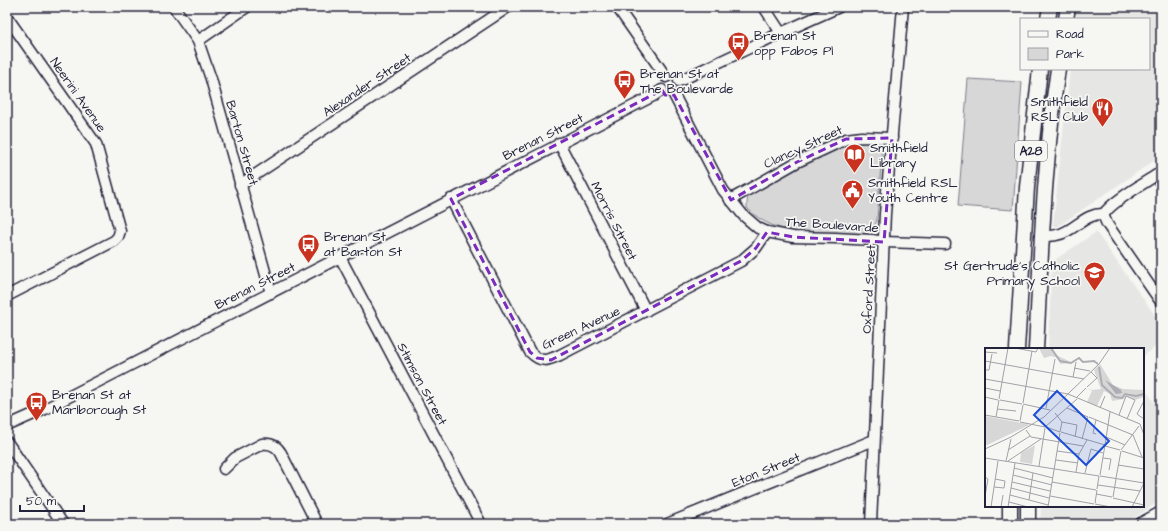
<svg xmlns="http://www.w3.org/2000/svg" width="1168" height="531" viewBox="0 0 1168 531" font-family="'Architects Daughter',sans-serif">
<rect width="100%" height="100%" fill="#f6f6f2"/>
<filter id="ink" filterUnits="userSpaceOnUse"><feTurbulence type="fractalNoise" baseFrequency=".025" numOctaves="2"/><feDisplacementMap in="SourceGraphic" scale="8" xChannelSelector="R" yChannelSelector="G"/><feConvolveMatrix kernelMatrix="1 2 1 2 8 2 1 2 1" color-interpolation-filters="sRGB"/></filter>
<g filter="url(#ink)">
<g fill="#e6e6e4">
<path d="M1081,7H1161V156L1057,227L1053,225L1070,69H1149V19H1076V12Z"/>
<path d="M1096,232L1161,324V343L1143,356V349H1048L1052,262Z"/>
<path d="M1143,386L1161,412V500L1125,524H1040L1041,506H1143Z"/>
</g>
<g fill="#d7d7d7" stroke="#7c7c89">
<path d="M968,79L1022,82L1013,210L958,206Z"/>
<path d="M859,141L876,143L882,151L877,220C874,229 870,233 860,234C822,233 776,239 747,208C747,203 747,197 750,193C760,183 776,178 788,172C810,161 834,146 859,141Z"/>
</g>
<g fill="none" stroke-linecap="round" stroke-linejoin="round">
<defs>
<g id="minor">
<path d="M174,7L198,41L211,79L271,293"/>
<path d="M617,7L666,77"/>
<path d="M764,7L781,33"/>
<path d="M7,17L96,144L120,231L118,237L114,241L7,296"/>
<path d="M198,41L247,7"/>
<path d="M679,81L781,33L839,7"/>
<path d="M674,95L723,190L743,215L758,228L767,232L793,237L835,238L872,240L884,242L945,244"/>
<path d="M559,143L646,311"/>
<path d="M240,185L508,7"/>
<path d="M451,199L530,352C541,363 547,361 560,355L741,261L756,248L767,232"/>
<path d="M730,200L797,162L846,139L861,137L892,138"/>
<path d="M1104,214V217L1107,224L1161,302"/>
<path d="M1104,214C1111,202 1148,181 1161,172"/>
<path d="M1042,236C1051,236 1059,236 1067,231C1080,224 1089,213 1104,214"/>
<path d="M340,257L481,524"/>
<path d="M9,425L45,409L653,96L662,90"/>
<path d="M7,442L63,524"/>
<path d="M224,469L235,458L262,444C271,443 277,446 281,453L317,524"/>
<path d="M667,524L874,440"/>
<path d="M871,524L885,214L903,7"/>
</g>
<path id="major" d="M1141,524L1161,513"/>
<g id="highway">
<path d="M1048,19L1050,7"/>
<path d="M1066,19L1068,7"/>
<path d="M1017,349L1027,187L1040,69"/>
<path d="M1036,349C1041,256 1044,161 1058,69"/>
<path d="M1010,524V506"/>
<path d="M1028,524V506"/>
</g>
</defs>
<use href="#minor" stroke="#22223b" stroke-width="13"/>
<use href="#major" stroke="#22223b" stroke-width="15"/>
<use href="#highway" stroke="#22223b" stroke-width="17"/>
<use href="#minor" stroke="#f6f6f2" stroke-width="10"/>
<use href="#major" stroke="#f6f6f2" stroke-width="12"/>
<use href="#highway" stroke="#f6f6f2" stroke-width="14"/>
</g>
</g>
<path fill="none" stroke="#7b2cbf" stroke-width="3" stroke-dasharray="8 5" stroke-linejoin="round" d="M662,90L665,95H674L731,200L797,162L846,139L892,138L884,242L793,237L767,232L756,248L741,261L551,360L537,358L530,352L451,199Z"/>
<defs>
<symbol id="bus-pin" viewBox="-11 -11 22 30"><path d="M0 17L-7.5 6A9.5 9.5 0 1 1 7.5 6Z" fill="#c8321e" stroke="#f6f6f2"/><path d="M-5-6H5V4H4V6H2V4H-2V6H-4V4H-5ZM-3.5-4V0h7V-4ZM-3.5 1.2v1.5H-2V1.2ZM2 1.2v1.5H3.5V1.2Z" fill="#fff"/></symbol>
<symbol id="restaurant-pin" viewBox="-11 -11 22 30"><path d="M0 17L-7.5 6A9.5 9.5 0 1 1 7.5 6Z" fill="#c8321e" stroke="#f6f6f2"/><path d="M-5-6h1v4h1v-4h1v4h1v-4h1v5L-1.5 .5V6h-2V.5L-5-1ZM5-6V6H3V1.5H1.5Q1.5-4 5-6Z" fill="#fff"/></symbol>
<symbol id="library-pin" viewBox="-11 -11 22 30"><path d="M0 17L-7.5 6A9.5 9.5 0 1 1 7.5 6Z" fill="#c8321e" stroke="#f6f6f2"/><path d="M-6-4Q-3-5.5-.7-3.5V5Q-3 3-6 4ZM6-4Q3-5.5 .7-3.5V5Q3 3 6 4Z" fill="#fff"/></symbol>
<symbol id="civic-pin" viewBox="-11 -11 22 30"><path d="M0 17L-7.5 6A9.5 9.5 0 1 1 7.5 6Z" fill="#c8321e" stroke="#f6f6f2"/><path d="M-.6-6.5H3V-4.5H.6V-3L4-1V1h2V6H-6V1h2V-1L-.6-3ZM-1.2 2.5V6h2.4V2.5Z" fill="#fff"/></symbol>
<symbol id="school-pin" viewBox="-11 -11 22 30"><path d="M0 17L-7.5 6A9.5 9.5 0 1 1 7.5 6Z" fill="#c8321e" stroke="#f6f6f2"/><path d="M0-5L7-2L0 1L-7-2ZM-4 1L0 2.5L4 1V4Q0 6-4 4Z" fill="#fff"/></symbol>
</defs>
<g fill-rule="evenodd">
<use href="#bus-pin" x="726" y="30" width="25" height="34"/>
<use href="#bus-pin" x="612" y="68" width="25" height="34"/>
<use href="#restaurant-pin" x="1090" y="96" width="25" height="34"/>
<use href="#library-pin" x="842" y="142" width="25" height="34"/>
<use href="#civic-pin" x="840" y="178" width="25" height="34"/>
<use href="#bus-pin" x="296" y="232" width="25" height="34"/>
<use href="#school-pin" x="1082" y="260" width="25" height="34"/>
<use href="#bus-pin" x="24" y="390" width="25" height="34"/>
</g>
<g text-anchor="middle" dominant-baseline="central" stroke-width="3.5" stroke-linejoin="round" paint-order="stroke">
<rect fill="#f6f6f2" stroke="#626272" stroke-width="1" x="1015" y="141" width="32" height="20" rx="3"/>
<g font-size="12" font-weight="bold" fill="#22223b">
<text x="1031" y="151">A28</text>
</g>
<g font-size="13" fill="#22223b" stroke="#f6f6f2" text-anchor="start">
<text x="754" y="36">Brenan St<tspan x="754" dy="15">opp Fabos Pl</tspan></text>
<text x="640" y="74">Brenan St at<tspan x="640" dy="15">The Boulevarde</tspan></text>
<text x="1088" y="102" text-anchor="end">Smithfield<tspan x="1088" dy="15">RSL Club</tspan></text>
<text x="870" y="148">Smithfield<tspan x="870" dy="15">Library</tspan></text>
<text x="868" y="183">Smithfield RSL<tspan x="868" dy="15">Youth Centre</tspan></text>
<text x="324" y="237">Brenan St<tspan x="324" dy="15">at Barton St</tspan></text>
<text x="1080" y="266" text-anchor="end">St Gertrude's Catholic<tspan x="1080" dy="15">Primary School</tspan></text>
<text x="52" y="395">Brenan St at<tspan x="52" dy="15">Marlborough St</tspan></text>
</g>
<g font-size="13" fill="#22223b" stroke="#f6f6f2">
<text transform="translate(367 85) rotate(-34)">Alexander Street</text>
<text transform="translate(78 95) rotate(55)">Neerini Avenue</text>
<text transform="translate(543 137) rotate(-27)">Brenan Street</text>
<text transform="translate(242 143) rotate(74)">Barton Street</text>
<text transform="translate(803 147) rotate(-25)">Clancy Street</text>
<text transform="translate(614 221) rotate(63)">Morris Street</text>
<text transform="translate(832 225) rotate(4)">The Boulevarde</text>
<text transform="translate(255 286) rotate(-27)">Brenan Street</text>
<text transform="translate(869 289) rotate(-87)">Oxford Street</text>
<text transform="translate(581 328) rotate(-25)">Green Avenue</text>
<text transform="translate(422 384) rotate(62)">Stimson Street</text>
<text transform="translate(766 470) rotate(-22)">Eton Street</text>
</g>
</g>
<g transform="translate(985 348)">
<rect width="159" height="159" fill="#f6f6f2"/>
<path d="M54,0H67L71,7L88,15L75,16L74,10L66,8L59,10Z" fill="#d7d7d7"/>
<path d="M115,16L128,37L138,41L159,42V49L150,52L141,48L139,51L127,53L125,46L119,43L112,58L102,54L107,43L102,40L107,42L116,41L109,22ZM0,68L42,76L44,77L0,98ZM50,97L47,116L35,114L36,105Z" fill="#d7d7d7"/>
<path d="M120,32L136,42L137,45L131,46Z" fill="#adadb3"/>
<path fill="none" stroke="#adadb3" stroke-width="2" d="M66,0L75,13L86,15L94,10L98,14L109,13L113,16M114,19L117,37L130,49L137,50L140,46L151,48L159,46"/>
<path fill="none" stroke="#a1a1a9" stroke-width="1" d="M30,0L51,4L53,0M0,4L12,5M0,13L99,31M89,20L105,23M0,22H4L7,6M88,29L91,14M0,31L83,46L155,76L159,87M102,39L112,30L106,24M0,40L15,43M0,49L13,52M91,50L101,40M14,51L23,0M15,52L37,56M38,55L47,3M38,56L65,62M61,60L70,11M82,60L103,69M115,60L120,48M12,61L31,63M70,65L77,74L75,84M0,67L34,73M134,67L141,48L150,52L142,71M11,69L14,52M104,69L148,87L157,109M159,71L152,66L159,53M111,72L108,85L111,86M35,73L38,57M35,74L60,79M77,74L92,77L90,89M60,79L92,51M61,79L75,84M41,82L46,89L98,98M76,84L120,97M121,89L140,97M97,91L103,69M120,97L125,64M120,98L135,102M0,101L26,89L59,69L114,16L125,0M23,102L45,88M136,102L154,78M72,103L94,106M137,103L159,110M0,110L114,128M118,110L126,111L124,122M71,112L93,115M21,113L26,91M23,113L56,91M133,117L159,121M54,118L60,80M29,120L68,130M91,124L94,106L102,92M100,125L106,101L118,105M28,127L67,137M115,127L120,97M115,128L159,135M0,129L3,131L0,148M131,130L136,103M27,134L65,143M67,134L111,142M113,137L155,143M9,139L19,140L20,133L10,131M26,140L64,150M112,141L114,128M111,146L127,149M25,147L63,157M65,148L109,156M128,149L131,131M128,150L159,157M44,152L48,125M24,154L43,159M110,155L112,142M110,156L126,159M6,159L13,113M16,159L18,147M23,159L30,115M63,159L75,85M147,159L159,135"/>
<path fill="#1d4ed8" fill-opacity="0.15" stroke="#1d4ed8" stroke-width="2" d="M72,43L124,93L101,117L49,67Z"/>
<rect width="159" height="159" fill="none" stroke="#22223b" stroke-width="2"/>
</g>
<rect width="1168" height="531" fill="none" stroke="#f6f6f2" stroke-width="24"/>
<rect x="12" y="12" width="1144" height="507" fill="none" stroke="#22223b" stroke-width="1.5" filter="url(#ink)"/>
<rect x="1020" y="18" width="130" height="52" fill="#f6f6f2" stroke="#a1a1a9"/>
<rect x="1028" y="31" width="20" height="6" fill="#f6f6f2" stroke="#a1a1a9"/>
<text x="1056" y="38" font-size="12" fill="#22223b">Road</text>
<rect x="1028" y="48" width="20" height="12" fill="#d7d7d7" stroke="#a1a1a9"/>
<text x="1056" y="58" font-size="12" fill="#22223b">Park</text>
<path d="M20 505v6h64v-6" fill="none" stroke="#22223b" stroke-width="2"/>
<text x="26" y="505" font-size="12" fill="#22223b" stroke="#f6f6f2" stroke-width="3" paint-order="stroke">50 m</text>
</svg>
